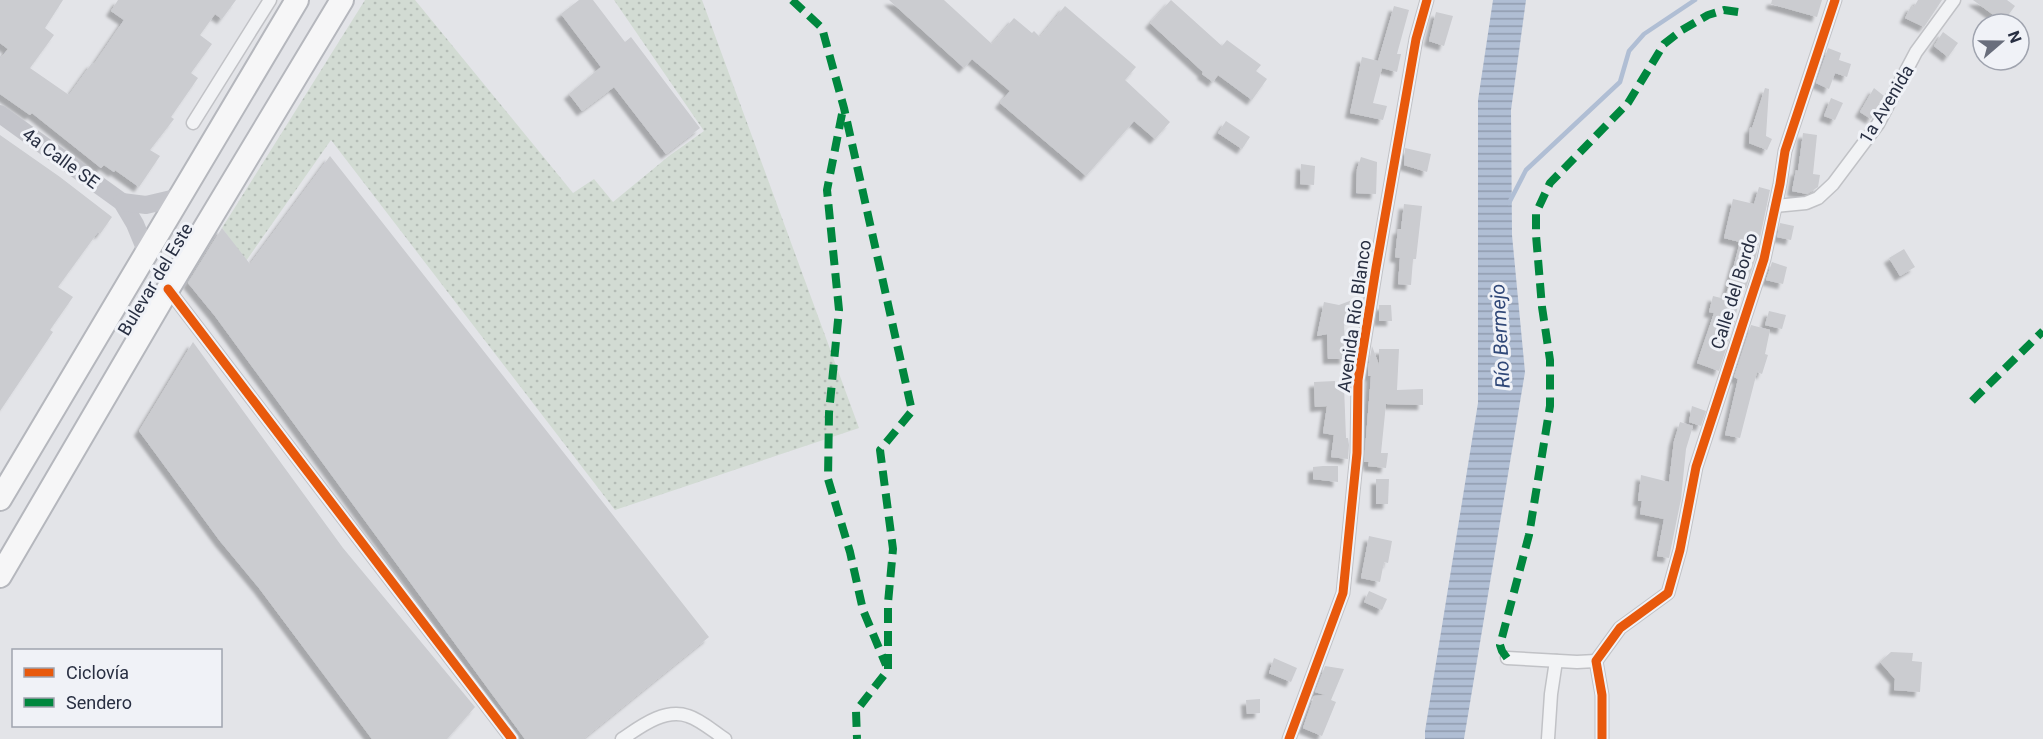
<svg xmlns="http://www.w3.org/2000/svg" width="2043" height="739" viewBox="0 0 2043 739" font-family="Roboto,sans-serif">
<defs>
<pattern id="park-dots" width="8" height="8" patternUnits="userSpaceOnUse" patternTransform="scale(1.5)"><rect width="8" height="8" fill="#d2dbd3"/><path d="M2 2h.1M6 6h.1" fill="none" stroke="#b4bcb6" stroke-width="1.8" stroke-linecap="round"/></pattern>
<pattern id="water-rules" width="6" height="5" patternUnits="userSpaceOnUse" patternTransform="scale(1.5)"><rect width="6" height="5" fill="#b0bed4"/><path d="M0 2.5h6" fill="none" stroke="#8f9bae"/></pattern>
<filter id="shadow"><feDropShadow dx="-5" dy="5" stdDeviation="1.5" flood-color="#0004"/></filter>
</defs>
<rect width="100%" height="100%" fill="#e3e4e8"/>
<path fill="url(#park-dots)" d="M365,0H415L573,193L594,179L613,202L669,156L704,131L614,0H702L859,428L615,510L331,140L246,261L222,228Z"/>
<path fill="url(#water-rules)" d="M1493,0H1526L1511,110L1512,235L1525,372L1464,739H1425V731L1478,403V100Z"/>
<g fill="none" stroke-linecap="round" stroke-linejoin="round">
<path stroke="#b0bed4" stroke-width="4.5" d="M1509,203L1526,170L1620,82L1629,51L1644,34L1695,0"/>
</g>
<g fill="#cbccd0" filter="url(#shadow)">
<path d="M0,0H63L45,28L54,35L30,68L69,95L92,63L94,64L124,20L111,11L118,0H236L222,19L215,14L200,35L212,44L191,73L198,78L171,117L174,119L150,150L160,156L139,187L115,170L114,172L104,165L101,168L32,113L30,115L0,94V59L8,49L0,43Z"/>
<path d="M579,0H593L625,42L631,37L700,128L666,154L614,87L582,111L569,94L601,67L561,14Z"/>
<path d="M889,0H944L992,44L1014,18L1032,33L1034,31L1040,37L1065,6L1136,67L1125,80L1170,122L1155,139L1134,121L1086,176L1000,103L1010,91L972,59L964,68Z"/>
<path d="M1171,0L1222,46L1227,40L1261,65L1256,71L1267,79L1252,100L1218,75L1213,82L1202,74L1203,72L1150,23Z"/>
<path d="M1772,0H1822L1817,17L1771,4Z"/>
<path d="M1918,0H1942L1924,27L1905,18L1911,6L1914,7Z"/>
<path d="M1973,0H2007L2015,6L2003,22Z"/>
<path d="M1394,6L1409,10L1397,54H1401L1397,72L1382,68L1373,103L1387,106L1383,120L1350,113L1362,57L1378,61Z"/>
<path d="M1436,12L1453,16L1444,46L1429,41Z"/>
<path d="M1943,32L1958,43L1948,57L1934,46Z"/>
<path d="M1828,48L1841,53L1839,60L1851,64L1847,77L1835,73L1829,89L1816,83Z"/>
<path d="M1765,88L1769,89L1766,136L1772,139L1767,150L1749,143L1750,127L1752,128Z"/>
<path d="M1874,88L1884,96L1871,119L1860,112Z"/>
<path d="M1831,98L1843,103L1835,120L1824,116Z"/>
<path d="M1226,121L1250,137L1242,149L1218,133Z"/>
<path d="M1803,133L1817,135L1813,174L1820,175L1818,187L1807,194L1792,191L1796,170L1798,171Z"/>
<path d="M0,135L60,177L112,217L100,234L98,232L58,287L73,297L50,330L53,332L0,411Z"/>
<path d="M1405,148L1431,154L1427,172L1404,165Z"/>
<path d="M330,156L709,637L583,739H525L215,316L188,283L222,228L250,264Z"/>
<path d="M1361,157L1377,162L1376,194L1356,193L1357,169Z"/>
<path d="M1301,164L1315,166L1314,185L1300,184Z"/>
<path d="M1759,187L1770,190L1756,257L1746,288L1743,287L1734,321H1735L1719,371L1697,363L1714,313L1709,312L1713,296L1725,299L1740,242L1724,238L1733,199L1754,204Z"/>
<path d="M1404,204L1422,206L1416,259H1413L1411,285L1398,284L1400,258L1395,257L1398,229H1401Z"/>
<path d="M1780,223L1794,226L1791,240L1777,237Z"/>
<path d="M1904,249L1915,267L1900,276L1889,258Z"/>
<path d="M1772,262L1787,267L1783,284L1766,280Z"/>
<path d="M1355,299L1360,315L1344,321L1345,359H1328L1327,334L1317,336L1324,302L1339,305Z"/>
<path d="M1379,305H1391L1392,321H1379Z"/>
<path d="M1769,311L1786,315L1782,329L1765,325Z"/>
<path d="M1751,325L1770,330L1765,354L1768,355L1762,374L1757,372L1740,438L1725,435L1738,379L1734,377Z"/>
<path d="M193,342L343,548L475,707L447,739H372L259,588L220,541L139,431Z"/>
<path d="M1372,346L1379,365V349H1399L1397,390L1423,389V405L1386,404L1381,453H1388L1386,468L1368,466L1369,462H1364L1371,376H1368V368Z"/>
<path d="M1335,381V387L1344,386L1346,438H1348L1349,445L1348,459L1331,457L1334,435L1323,433L1327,406L1315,407L1314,382Z"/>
<path d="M1692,406L1706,411L1701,426L1689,422Z"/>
<path d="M1680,422L1693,426L1686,449L1681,499L1669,558L1657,556L1664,519L1640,514L1642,501H1638L1641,475L1669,482L1674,441Z"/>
<path d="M1323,466H1338V482L1313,479V467Z"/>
<path d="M1376,479H1389L1388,504H1376Z"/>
<path d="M1369,536L1392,541L1388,563L1384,562L1380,582L1361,578Z"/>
<path d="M1369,591L1387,599L1382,610L1364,602Z"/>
<path d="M1891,652L1913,653L1912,661L1922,662L1920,692L1894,690L1895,679L1880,662Z"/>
<path d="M1274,658L1297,668L1291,682L1269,673Z"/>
<path d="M1325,666L1344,669L1331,700L1336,702L1322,736L1303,728L1314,696L1325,695L1315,692Z"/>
<path d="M1260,699V713L1247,714L1246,700Z"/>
</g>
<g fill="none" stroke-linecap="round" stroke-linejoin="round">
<defs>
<g id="street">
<path d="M193,123L270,0"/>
<path d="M1775,206L1806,203L1818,198L1833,184L1878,124L1916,52L1954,0"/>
<path d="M168,289L512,739"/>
<path d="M1507,658L1577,662L1596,661"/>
<path d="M622,739C640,727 664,708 688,716C701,720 714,732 725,739"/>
<path d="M1289,739L1343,593L1357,453L1358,380L1376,268L1416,39L1427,0"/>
<path d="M1548,739L1551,694L1556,661"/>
<path d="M1602,739V695L1596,661L1620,628L1668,593L1680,550L1696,467L1764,259L1780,184L1785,151L1835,0"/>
</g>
<g id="highway">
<path d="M0,499L297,0"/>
<path d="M0,576L168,289L342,0"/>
</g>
</defs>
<use href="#street" stroke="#c1c2c6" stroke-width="15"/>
<use href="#highway" stroke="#b5b7bd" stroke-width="26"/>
<use href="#street" stroke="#f2f3f5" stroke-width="12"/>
<g stroke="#c3c4ca" stroke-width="18">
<path d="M0,114L122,202L135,224L147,253"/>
<path d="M122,202L146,205L180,197"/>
</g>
<use href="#highway" stroke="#f6f6f7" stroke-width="22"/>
<g stroke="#00873e" stroke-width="8" stroke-dasharray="15 8" stroke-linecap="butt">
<path d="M792,0L822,28L844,108L912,411L880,450L893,549L888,603V670L856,711L857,739"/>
<path d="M842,114L827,190L839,310L829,413L828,479L850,552L863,610L886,665"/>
<path d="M1972,401L2043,331"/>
<path d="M1507,658L1502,651L1500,645L1529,535L1550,406V360L1542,307L1536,235V213L1550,183L1628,103L1664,44L1682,30L1708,15L1724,10L1745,13"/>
</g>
<defs>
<g id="cycleway">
<path d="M168,289L512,739"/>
<path d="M1289,739L1343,593L1357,453L1358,380L1376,268L1416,39L1427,0"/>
<path d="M1602,739V695L1596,661L1620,628L1668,593L1680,550L1696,467L1764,259L1780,184L1785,151L1835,0"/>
</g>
</defs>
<use href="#cycleway" stroke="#f0f2f7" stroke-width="13"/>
<use href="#cycleway" stroke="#e8590c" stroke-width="9"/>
</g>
<g text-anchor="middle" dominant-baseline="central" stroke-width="6" stroke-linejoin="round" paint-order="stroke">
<g font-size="18" fill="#282f42" stroke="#f0f2f7">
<text transform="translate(1886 104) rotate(-59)">1a Avenida</text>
<text transform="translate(61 158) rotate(36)">4a Calle SE</text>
<text transform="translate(155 279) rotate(-59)">Bulevar del Este</text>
<text transform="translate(1734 291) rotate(-73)">Calle del Bordo</text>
<text transform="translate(1354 316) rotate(-82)">Avenida Río Blanco</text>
</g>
<g font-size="20" font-style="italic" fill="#304878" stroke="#f0f2f7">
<text transform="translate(1500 336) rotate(-93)">Río Bermejo</text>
</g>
</g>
<rect x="12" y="649" width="210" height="78" fill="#f0f2f7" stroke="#a0a4af" stroke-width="1.5"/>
<rect x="24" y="668" width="30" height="9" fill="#e8590c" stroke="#a0a4af" stroke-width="1.5"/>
<text x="66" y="679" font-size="18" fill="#282f42">Ciclovía</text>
<rect x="24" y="698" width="30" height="9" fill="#00873e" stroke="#a0a4af" stroke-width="1.5"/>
<text x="66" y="709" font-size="18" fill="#282f42">Sendero</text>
<g transform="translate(2001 42) rotate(70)"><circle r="28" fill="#f0f2f7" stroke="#a0a4af" stroke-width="1.5"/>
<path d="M0-4.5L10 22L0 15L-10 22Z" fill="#696e7c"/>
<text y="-9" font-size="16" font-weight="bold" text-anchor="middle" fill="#282f42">N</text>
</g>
</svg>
